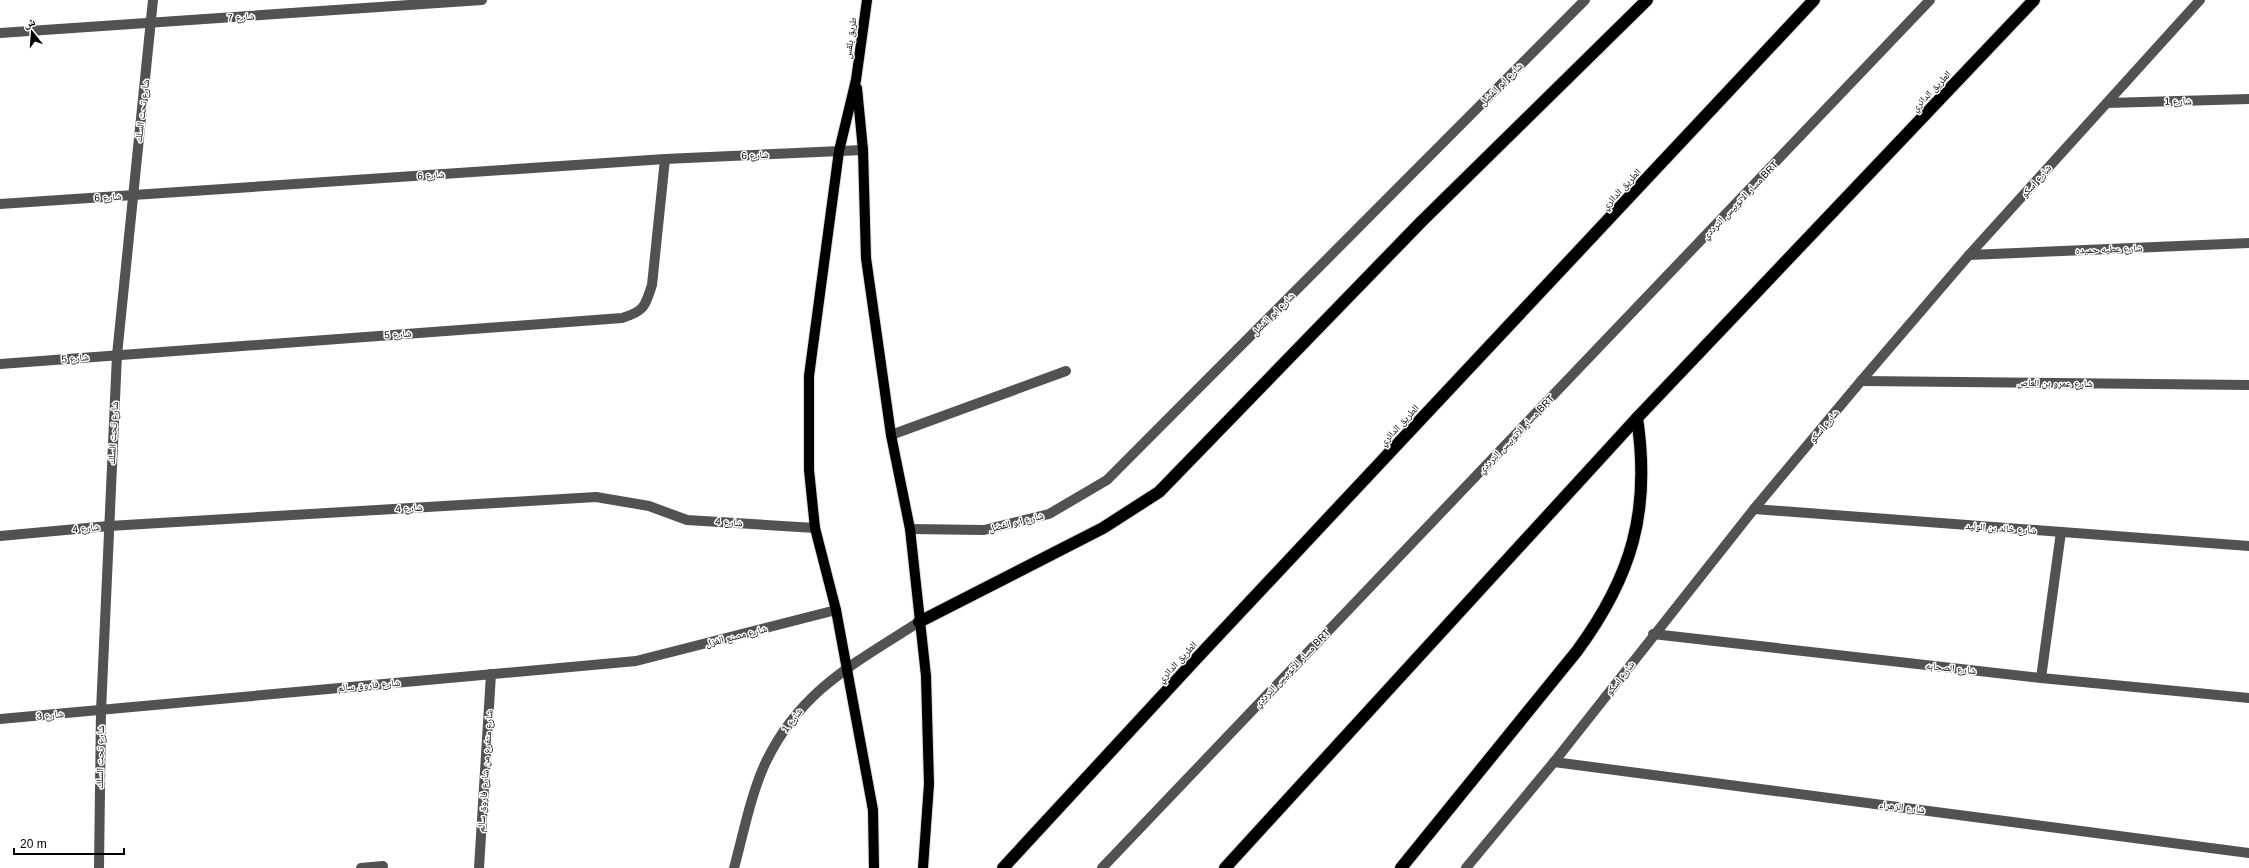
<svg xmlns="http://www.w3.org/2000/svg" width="2249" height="868" viewBox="0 0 2249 868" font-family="Arial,'Noto Naskh Arabic',sans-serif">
<rect width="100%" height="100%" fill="#fff"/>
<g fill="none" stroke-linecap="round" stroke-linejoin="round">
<defs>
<g id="major">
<path d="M867,0L856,80L839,151L809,376V470L815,528L836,610L873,810L874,868"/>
<path d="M857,88L863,150L866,258L891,435L910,529L926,676L929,784L923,868"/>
</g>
<g id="highway">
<path d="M919,622L1103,528L1159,492L1421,222L1647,0"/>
<path d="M1003,868L1197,658L1814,0"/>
<path d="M1225,868L1637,418L2034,0"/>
<path d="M1401,868L1577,651C1632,576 1651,511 1637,418"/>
</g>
</defs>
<use href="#major" stroke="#dbdbdb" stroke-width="12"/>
<use href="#highway" stroke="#dbdbdb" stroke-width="14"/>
<g stroke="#525252" stroke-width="10">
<path d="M0,33L482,0"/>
<path d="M2107,103L2249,99"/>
<path d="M0,204L665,159L863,150"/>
<path d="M1969,255L2249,243"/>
<path d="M0,364L622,318C645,311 645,306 652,285L665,159"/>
<path d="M1861,381L2249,385"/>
<path d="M891,435L1066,371"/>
<path d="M1754,509L2249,546"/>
<path d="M910,529L984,530L1049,514L1107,480L1585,0"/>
<path d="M0,536L109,526L596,497L649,506L687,520L815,528"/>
<path d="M1653,634L2041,678L2249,698"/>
<path d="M2041,678L2061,532"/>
<path d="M0,719L636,661L836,610"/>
<path d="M1554,762L2249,853"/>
<path d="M99,868L101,711L117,355L153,0"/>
<path d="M361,868L383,866"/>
<path d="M479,868L491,674"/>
<path d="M734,868C743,835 750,798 764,766C798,692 853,664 919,622"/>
<path d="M1102,868L1930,0"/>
<path d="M1466,868L1554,762L1754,509L1861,381L1969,255L2200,0"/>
</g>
<use href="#major" stroke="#000" stroke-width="10"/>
<use href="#highway" stroke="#000" stroke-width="12"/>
</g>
<g text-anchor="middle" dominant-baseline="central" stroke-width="3" stroke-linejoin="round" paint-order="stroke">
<g font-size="10" fill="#000" stroke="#fff">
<text transform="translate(241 17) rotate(-4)">شارع 7</text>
<text transform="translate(850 38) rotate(-82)">طريق بلقس</text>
<text transform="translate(1501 84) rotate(-45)">شارع ابو الفضل</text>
<text transform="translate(1931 91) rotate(-46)">الطريق الدائري</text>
<text transform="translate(2178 101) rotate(-1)">شارع 1</text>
<text transform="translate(142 111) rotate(-83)">شارع تحت السلك</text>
<text transform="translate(755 155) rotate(-3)">شارع 6</text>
<text transform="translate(431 175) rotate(-4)">شارع 6</text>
<text transform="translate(2036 181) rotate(-48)">شارع اسكو</text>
<text transform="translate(1621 189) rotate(-47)">الطريق الدائري</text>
<text transform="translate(108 197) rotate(-4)">شارع 6</text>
<text transform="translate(1740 200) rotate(-46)">مسار الاتوبيس الترددي BRT</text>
<text transform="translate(2109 249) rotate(-2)">شارع عطيه حميده</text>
<text transform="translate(1273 314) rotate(-45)">شارع ابو الفضل</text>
<text transform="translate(398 334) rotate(-4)">شارع 5</text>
<text transform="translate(75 358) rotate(-5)">شارع 5</text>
<text transform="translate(2055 383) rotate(1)">شارع عمرو بن العاص</text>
<text transform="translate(1399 425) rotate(-47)">الطريق الدائري</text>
<text transform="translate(1824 426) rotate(-50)">شارع اسكو</text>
<text transform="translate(113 433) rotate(-87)">شارع تحت السلك</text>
<text transform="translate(1516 434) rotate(-46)">مسار الاتوبيس الترددي BRT</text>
<text transform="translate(409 508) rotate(-3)">شارع 4</text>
<text transform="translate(729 522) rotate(4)">شارع 4</text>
<text transform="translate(1016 522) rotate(-14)">شارع ابو الفضل</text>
<text transform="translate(86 528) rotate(-5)">شارع 4</text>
<text transform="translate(2001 528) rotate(4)">شارع خالد بن الوليد</text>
<text transform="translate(736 636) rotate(-14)">شارع مصنع الغزل</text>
<text transform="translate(1177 662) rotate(-47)">الطريق الدائري</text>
<text transform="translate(1292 668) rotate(-46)">مسار الاتوبيس الترددي BRT</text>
<text transform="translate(1951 668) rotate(6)">شارع الصحابه</text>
<text transform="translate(1620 678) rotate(-52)">شارع اسكو</text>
<text transform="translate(369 685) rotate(-5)">شارع فاروق سالم</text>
<text transform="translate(50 715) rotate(-5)">شارع 3</text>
<text transform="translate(792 720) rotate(-53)">شارع 1</text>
<text transform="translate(100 757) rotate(-89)">شارع تحت السلك</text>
<text transform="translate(485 771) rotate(-86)">شارع متفرع من شارع فاروق سالم</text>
<text transform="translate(1902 807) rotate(7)">شارع الزهراء</text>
</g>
</g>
<g transform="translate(32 32) rotate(343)" stroke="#ffffff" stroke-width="3" paint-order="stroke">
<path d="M0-3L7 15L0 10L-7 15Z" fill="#000000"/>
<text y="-6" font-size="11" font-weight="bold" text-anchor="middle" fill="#000000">ش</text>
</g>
<path d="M14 848v6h110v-6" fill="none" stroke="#000000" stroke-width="2"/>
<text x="20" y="848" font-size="12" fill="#000000" stroke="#ffffff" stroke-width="3" paint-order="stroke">20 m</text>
</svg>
